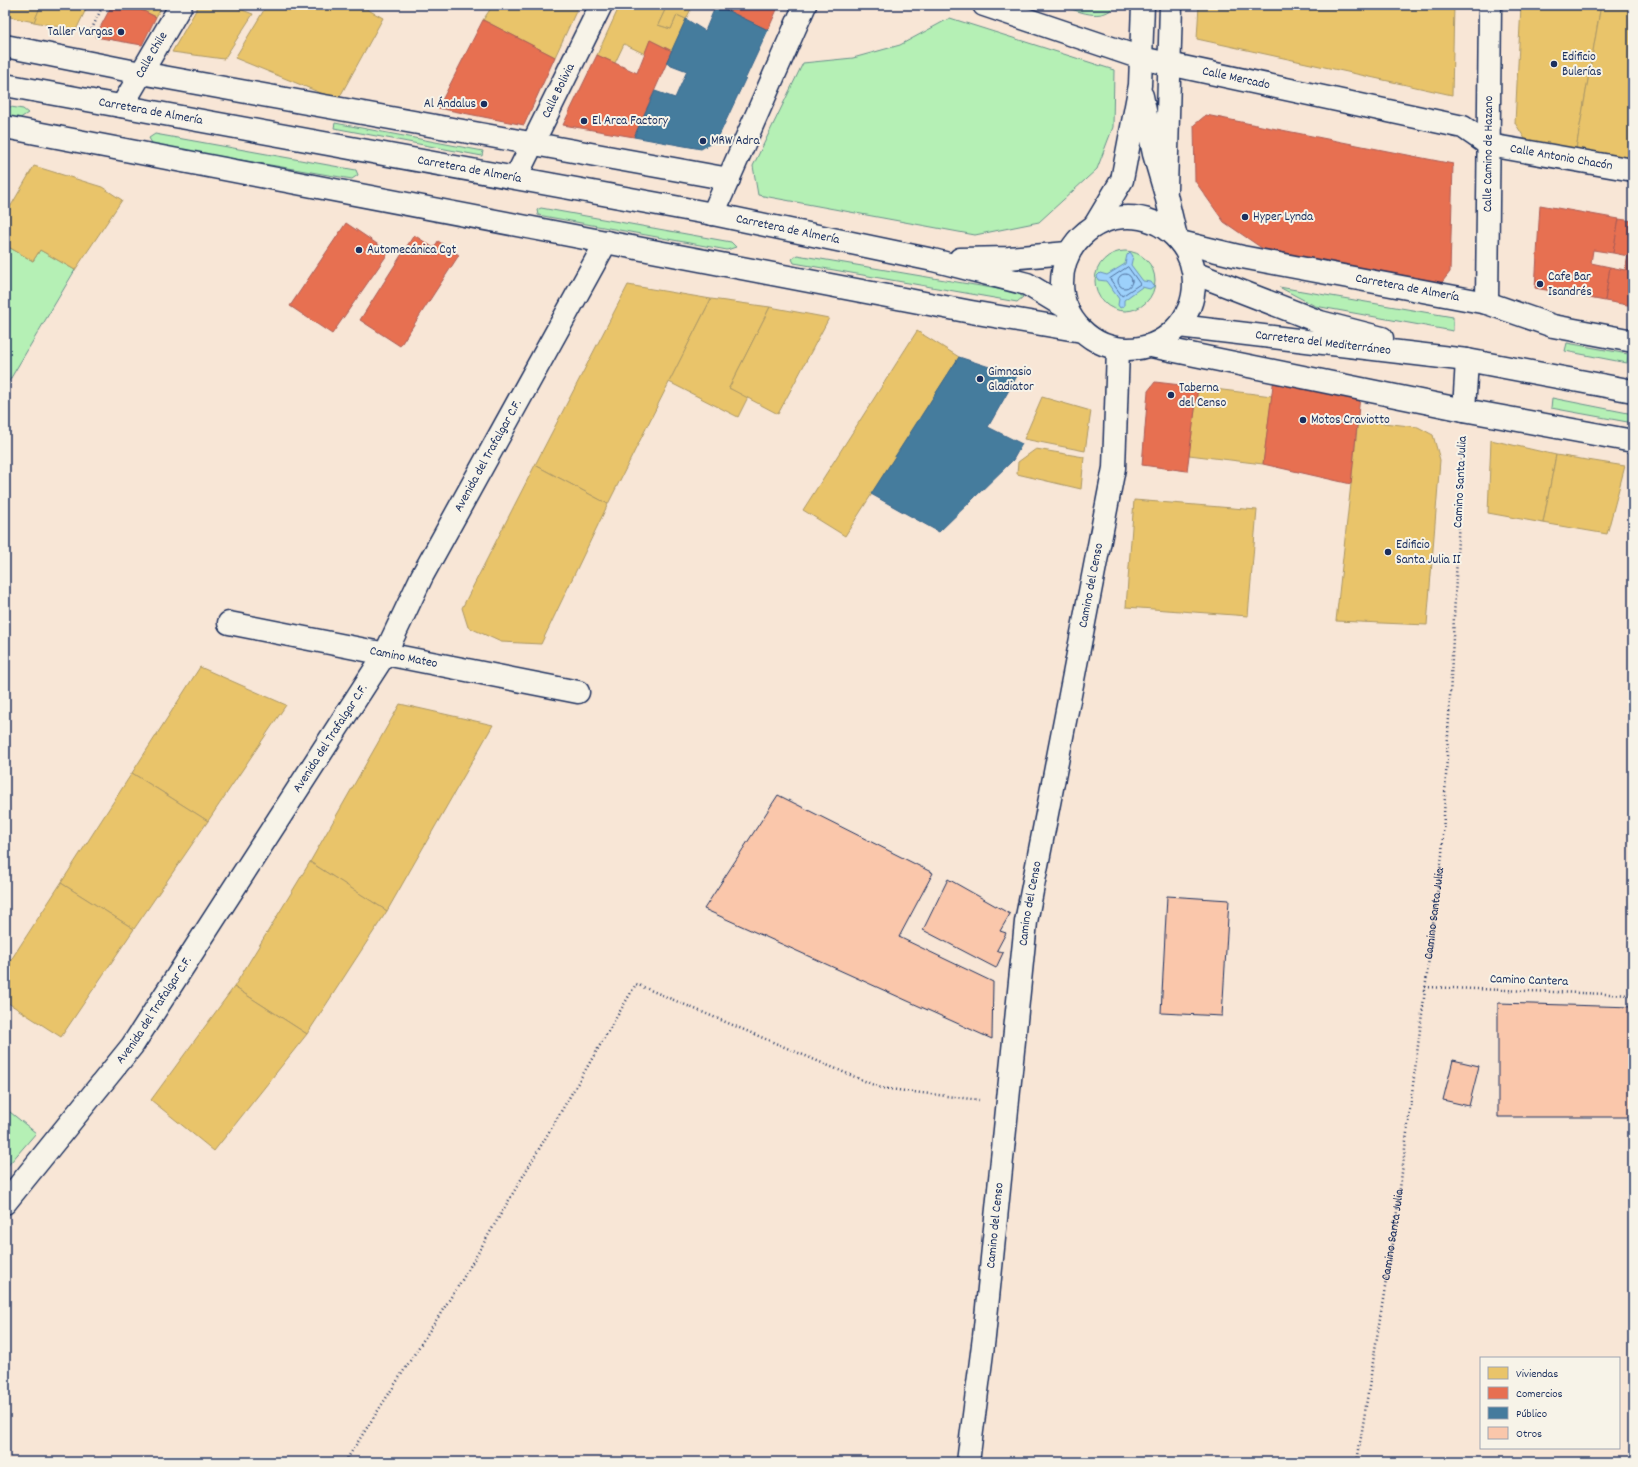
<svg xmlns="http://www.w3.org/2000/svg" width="1638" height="1467" viewBox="0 0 1638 1467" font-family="Dekko,sans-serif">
<rect width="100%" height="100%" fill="#f8e6d6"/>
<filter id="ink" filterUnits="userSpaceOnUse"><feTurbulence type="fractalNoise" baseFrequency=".025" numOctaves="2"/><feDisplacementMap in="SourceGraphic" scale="8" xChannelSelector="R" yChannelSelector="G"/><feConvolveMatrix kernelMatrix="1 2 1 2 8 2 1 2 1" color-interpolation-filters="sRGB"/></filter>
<g filter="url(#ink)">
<g fill="#b5f0b5" stroke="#68908a">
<path d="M1060,5H1116C1102,23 1078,11 1060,5Z"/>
<path d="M950,18L1114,70L1113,127L1097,169L1039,222L975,235L758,195L753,166L803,63L853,58L900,45Z"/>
<path d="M5,106L23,109L28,113L19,119L5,116Z"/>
<path d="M335,123L483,151L482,156L334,128Z"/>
<path d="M155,134L356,170L358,175L352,179L153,145L149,138Z"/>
<path d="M541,208L731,242L736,247L727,250L538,215L537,210Z"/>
<path d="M5,245L33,261L40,250L75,270L5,388Z"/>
<circle cx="1125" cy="281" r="30"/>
<path d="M797,255L1016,292L1023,297L1017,302L794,263L792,259Z"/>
<path d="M1279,287L1453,317V331L1315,306Z"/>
<path d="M1567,343L1628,354L1627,363L1565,351Z"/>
<path d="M1552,398L1633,414V423L1551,408Z"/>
<path d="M5,1108L36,1133L5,1169Z"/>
</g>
<path fill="#9dd1fb" stroke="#6990bc" d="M1130,252L1133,256L1131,265L1143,281L1151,282L1154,286L1150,289L1142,287L1124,300V306L1120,308L1118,305L1119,299L1106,281L1098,280L1097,276L1100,273L1107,275L1125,264L1127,255Z"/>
<g fill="#e9c46a" stroke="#ab9766">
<path d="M5,5H41L34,22L5,16Z"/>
<path d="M41,5H88L76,30L34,22Z"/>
<path d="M131,5H163L156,17Z"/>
<path d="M199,5H240L237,8L253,14L224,59L172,52Z"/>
<path d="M267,5H359L383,18L338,100L235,58Z"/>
<path d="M493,5H579L555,57L483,20Z"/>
<path d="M620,5H653L665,10L658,25L671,29L677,15L686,19L672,51L650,40L645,54L624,44L615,63L597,55Z"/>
<path d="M653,5H693L686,19L677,15L671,29L658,25L665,10Z"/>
<path d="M1199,5H1454L1452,95L1197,39Z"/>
<path d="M1521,5H1601L1576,149L1527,142L1515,123Z"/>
<path d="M1601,5H1633V161L1576,149Z"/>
<path d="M34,166L102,187L122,200L75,270L40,250L33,261L5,245V216Z"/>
<path d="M628,285L711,299L608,504L535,465Z"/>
<path d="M711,299L770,307L729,388L748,397L738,417L669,382Z"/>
<path d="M770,307L829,318L778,414L729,388Z"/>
<path d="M917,331L959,357L845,536L803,510Z"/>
<path d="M1198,387L1272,396L1263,464L1189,455Z"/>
<path d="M1042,397L1091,411L1085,451L1024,439Z"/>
<path d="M1358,420L1418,427L1433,435L1440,460L1427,625L1336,621Z"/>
<path d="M1491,440L1556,455L1543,523L1488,513Z"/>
<path d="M1036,449L1084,457L1081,489L1017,474L1018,462Z"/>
<path d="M1556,455L1625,466L1607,534L1543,523Z"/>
<path d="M535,465L608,504L541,644L501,642L468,627L462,608Z"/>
<path d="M1134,500L1257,510L1248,616L1126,607Z"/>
<path d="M200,667L286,705L208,821L132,773Z"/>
<path d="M400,704L493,725L387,911L310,862Z"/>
<path d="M132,773L208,821L134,929L61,883Z"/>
<path d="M310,862L387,911L307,1034L234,987Z"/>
<path d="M61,883L134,929L61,1037L5,1001V969Z"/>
<path d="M234,987L307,1034L214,1151L151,1100Z"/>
</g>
<g fill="#e76f51" stroke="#aa5c55">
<path d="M112,5H131L156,17L142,45L95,37Z"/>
<path d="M715,5H779L768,30Z"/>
<path d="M483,20L555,57L524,125L438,108Z"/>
<path d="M650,40L672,51L634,137L563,125L597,55L637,73Z"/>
<path d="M1206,115L1453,164L1450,272L1439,286L1269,253L1224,222L1195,181L1194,125Z"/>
<path d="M1540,205L1619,219L1613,253L1593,250L1591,263L1610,267L1605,301L1535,288Z"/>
<path d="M1619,219L1633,221V306L1605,301L1610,267L1625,270L1628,256L1613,253Z"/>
<path d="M346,223L389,252L332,334L290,306Z"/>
<path d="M414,235L434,248L438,241L459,255L400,346L360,320Z"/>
<path d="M1274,377L1360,396L1351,484L1263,464Z"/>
<path d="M1155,382L1198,387L1187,471L1142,465L1148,391Z"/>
</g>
<g fill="#457b9d" stroke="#38648a">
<path d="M716,5L768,30L717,140L701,149L634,137L655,91L675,98L687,71L666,63L686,19L705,31Z"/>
<path d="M959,357L1017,376L988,427L1022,444L1013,460L939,532L871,494Z"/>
</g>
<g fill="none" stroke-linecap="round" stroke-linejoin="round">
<g stroke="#4f709d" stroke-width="1">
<path d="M1128,267L1140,284L1122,296L1110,279Z"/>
<circle cx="1125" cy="281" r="7"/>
</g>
</g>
<g fill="#fac7ab" stroke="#1b2f5e">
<path d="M778,795L933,873L899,937L993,982L992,1039L704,909Z"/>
<path d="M948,879L1010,914L1000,931L1006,933L997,950L1003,953L996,968L923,930Z"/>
<path d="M1167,896L1229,900L1222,1016L1161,1013Z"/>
<path d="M1498,1003L1633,1007V1117H1498Z"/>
<path d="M1453,1060L1479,1066L1469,1106L1443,1100Z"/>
</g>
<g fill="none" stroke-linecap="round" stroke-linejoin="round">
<defs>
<g id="street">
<path id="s2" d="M984,5L1141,58L1463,127L1489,145L1633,170"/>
<path d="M5,46L141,73L729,179"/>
<path id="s3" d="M122,106L181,5"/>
<path d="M5,127L971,312L1082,331"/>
<path id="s4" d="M516,177L601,5"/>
<path d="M1166,189L1171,5"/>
<path d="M713,214L805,5"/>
<path id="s5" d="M1180,242L1242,257L1487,303L1553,326L1633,341"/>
<path id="s6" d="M1487,303L1490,5"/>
<path d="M1151,346L1464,410L1633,441"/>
<path d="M1464,410L1467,360"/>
<path id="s7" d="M229,623L578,692"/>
<path id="s8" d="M5,1203L132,1046L385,654L422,576L606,242"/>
</g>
<g id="secondary">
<path d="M1142,96L1154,154L1166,195L1176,237"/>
<path d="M1095,225L1122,180L1140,85L1143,5"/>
<path id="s9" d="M968,1462L984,1337L1026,922L1114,468L1118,349"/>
</g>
<g id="highway">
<path id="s10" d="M5,85L713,214L933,260L1027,284L1067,308"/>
<circle cx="1128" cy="283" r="66"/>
<path d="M960,259L1009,258L1068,253"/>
<path d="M1194,273L1320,322L1382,338"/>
<path id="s11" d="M1179,326L1467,360L1633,391"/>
</g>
</defs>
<use href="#street" stroke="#1b2f5e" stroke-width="25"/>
<use href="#secondary" stroke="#1b2f5e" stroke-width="25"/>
<use href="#highway" stroke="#1b2f5e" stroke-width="25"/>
<g stroke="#1b2f5e" stroke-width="2.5" stroke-dasharray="1 3" stroke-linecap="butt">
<path d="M90,33L103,5"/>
<path d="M1425,987L1633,995"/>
<path d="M345,1462L462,1280L636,984L881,1088L979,1100"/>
<path id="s1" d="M1357,1462L1397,1212L1442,855L1463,439"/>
</g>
<use href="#street" stroke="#f7f3e8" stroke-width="22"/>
<use href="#secondary" stroke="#f7f3e8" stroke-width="22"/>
<use href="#highway" stroke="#f7f3e8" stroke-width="22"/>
</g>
</g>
<g fill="#1b2f5e" stroke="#f7f3e8" stroke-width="1.5">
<circle cx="121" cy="32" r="4"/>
<circle cx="1554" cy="64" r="4"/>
<circle cx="484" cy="104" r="4"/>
<circle cx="584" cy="121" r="4"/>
<circle cx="703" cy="141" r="4"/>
<circle cx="1245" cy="217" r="4"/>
<circle cx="359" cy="250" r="4"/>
<circle cx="1540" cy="284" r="4"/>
<circle cx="980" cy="379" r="4"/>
<circle cx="1171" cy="395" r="4"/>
<circle cx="1303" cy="420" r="4"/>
<circle cx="1388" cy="552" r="4"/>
</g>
<g text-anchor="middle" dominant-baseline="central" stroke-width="4" stroke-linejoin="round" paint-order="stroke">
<g font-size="13" fill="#1b2f5e" stroke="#f7f3e8" text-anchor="start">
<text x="113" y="32" text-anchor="end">Taller Vargas</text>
<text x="1562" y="57">Edificio<tspan x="1562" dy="15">Bulerías</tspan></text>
<text x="476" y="104" text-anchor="end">Al Ándalus</text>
<text x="592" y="121">El Arca Factory</text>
<text x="711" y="141">MRW Adra</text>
<text x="1253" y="217">Hyper Lynda</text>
<text x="367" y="250">Automecánica Cgt</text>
<text x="1548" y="277">Cafe Bar<tspan x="1548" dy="15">Isandrés</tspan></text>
<text x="988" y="372">Gimnasio<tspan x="988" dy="15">Gladiator</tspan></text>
<text x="1179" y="388">Taberna<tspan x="1179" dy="15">del Censo</tspan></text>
<text x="1311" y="420">Motos Craviotto</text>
<text x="1396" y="545">Edificio<tspan x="1396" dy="15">Santa Julia II</tspan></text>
</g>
<g font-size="13" fill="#1b2f5e" stroke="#f7f3e8">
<text stroke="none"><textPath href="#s3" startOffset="59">Calle Chile</textPath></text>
<text stroke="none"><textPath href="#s2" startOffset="263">Calle Mercado</textPath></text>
<text stroke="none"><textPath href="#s4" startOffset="96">Calle Bolivia</textPath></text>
<text stroke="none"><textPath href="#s10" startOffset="148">Carretera de Almería</textPath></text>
<text stroke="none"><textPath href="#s6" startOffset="149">Calle Camino de Hazano</textPath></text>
<text stroke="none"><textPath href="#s2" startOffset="600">Calle Antonio Chacón</textPath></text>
<text stroke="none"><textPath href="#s10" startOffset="472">Carretera de Almería</textPath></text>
<text stroke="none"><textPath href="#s10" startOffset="796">Carretera de Almería</textPath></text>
<text stroke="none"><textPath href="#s5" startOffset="232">Carretera de Almería</textPath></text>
<text stroke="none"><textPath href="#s11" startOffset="145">Carretera del Mediterráneo</textPath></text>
<text stroke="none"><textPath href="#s8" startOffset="892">Avenida del Trafalgar C.F.</textPath></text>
<text transform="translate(1461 482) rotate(-87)">Camino Santa Julia</text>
<text stroke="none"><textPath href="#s9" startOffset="886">Camino del Censo</textPath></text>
<text stroke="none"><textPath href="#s7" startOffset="178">Camino Mateo</textPath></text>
<text stroke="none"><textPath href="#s8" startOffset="568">Avenida del Trafalgar C.F.</textPath></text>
<text stroke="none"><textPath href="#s9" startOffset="562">Camino del Censo</textPath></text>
<text stroke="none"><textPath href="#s1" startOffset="554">Camino Santa Julia</textPath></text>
<text transform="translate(1529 981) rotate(2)">Camino Cantera</text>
<text stroke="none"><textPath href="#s8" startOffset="244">Avenida del Trafalgar C.F.</textPath></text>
<text stroke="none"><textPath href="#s9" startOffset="238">Camino del Censo</textPath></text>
<text stroke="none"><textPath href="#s1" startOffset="230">Camino Santa Julia</textPath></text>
</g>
</g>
<rect width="1638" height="1467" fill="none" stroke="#f7f3e8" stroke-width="20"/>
<rect x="10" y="10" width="1618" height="1447" fill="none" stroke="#1b2f5e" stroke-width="1.5" filter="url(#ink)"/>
<rect x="1480" y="1357" width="140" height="92" fill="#f7f3e8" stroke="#9fa5b1"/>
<rect x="1488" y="1367" width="20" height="12" fill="#e9c46a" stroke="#9fa5b1"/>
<text x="1516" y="1377" font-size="12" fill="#1b2f5e">Viviendas</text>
<rect x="1488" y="1387" width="20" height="12" fill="#e76f51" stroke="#9fa5b1"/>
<text x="1516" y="1397" font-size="12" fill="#1b2f5e">Comercios</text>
<rect x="1488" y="1407" width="20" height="12" fill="#457b9d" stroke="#9fa5b1"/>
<text x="1516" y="1417" font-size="12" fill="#1b2f5e">Público</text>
<rect x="1488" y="1427" width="20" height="12" fill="#fac7ab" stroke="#9fa5b1"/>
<text x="1516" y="1437" font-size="12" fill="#1b2f5e">Otros</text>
</svg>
